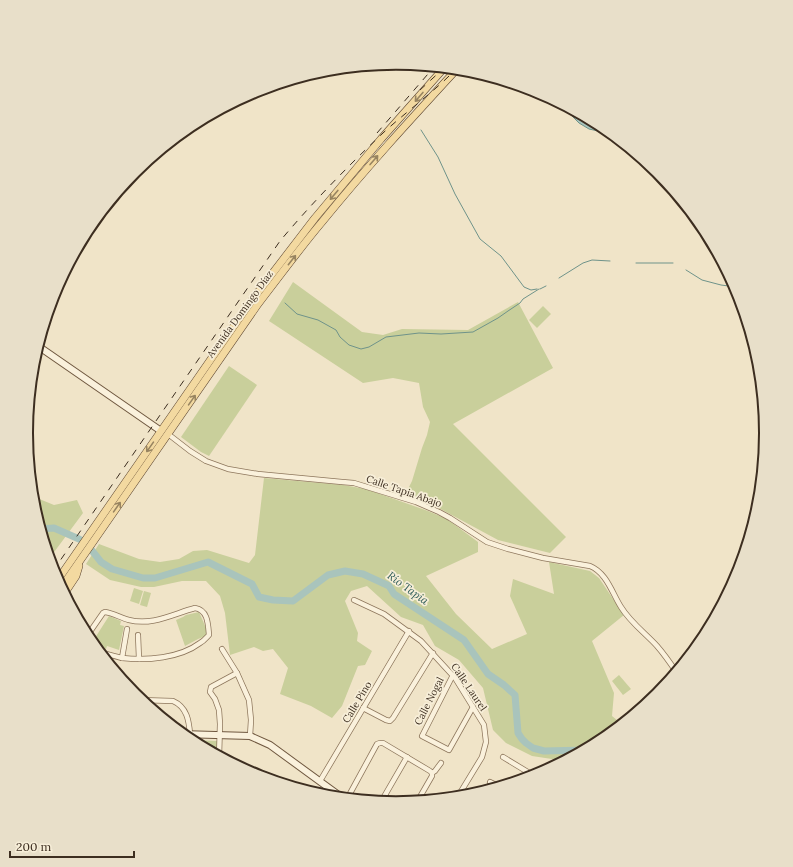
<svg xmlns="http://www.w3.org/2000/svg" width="793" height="867" viewBox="0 0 793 867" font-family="Lora,serif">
<rect width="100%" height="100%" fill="#f0e4c8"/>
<g fill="#c9cf9b">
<path d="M293,282L362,332L383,335L402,329L468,330L518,302L553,368L453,424L566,537L550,553L498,540L424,500L406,493L412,481L422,448L427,435L430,422L423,407L419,383L393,378L363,383L269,321Z"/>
<path d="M543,306L551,314L537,328L529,320Z"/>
<path d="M229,366L257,385L209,456L201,452L181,437Z"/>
<path d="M264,478L343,485L366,489L428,511L447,519L478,542V552L426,576L456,614L492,649L527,634L510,596L513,579L554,594L549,562L590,571L599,578L624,615L592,641L614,693L612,716L623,725L602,742L565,761L532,756L506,743L493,730L483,688L459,660L435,646L423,625L401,617L367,586L351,591L345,601L358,633L357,641L372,651L365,665L358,666L342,706L332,718L311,706L280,694L288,668L273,649L263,651L254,647L230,655L225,613L220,596L206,581H182L154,587H141L110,580L86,564L99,544L139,559L160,562L179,559L193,551L207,550L249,563L255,555Z"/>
<path d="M32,496L54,505L77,500L83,513L49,559L33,506Z"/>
<path d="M134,588L143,591L139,604L130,601Z"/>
<path d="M144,591L151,593L147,607L140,605Z"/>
<path d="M199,612L206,628V636L198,639L185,646L176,620L183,617L186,615Z"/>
<path d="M109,616L121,621L120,625L124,626L119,650L107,646L106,649L95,644L93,641Z"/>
<path d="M619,675L631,689L623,695L612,681Z"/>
<path d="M189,740L218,741V756L190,741Z"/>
</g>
<path fill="#a9c4bc" stroke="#6f938a" d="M558,102L601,125V128L598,131L589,129L579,123Z"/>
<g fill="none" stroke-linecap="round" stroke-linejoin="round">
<g stroke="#6f938a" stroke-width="1">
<path d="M421,130L438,157L455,194L480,239L501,256L524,287L531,290L537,289"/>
<path d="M636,263H673"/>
<path d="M686,270L702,280L721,285L736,287"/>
<path d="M559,278L583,263L592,260L610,261"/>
<path d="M540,289L546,286"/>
<path d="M285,303L297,314L318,320L336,330L340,337L349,345L361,349L369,347L386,337L419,333L441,334L473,332L498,318L508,311L520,303L523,299L539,289"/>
</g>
<path stroke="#a9c4bc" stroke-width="7" d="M40,529L54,528L79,539L86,543L101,562L112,569L143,578H155L208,562L252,584L259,597L273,600L293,601L328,575L345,571L363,574L387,585L389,586L394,594L464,640L488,674L504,685L515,695L518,733L522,739L526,743L533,748L544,751L587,750"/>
<defs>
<g id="street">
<path d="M168,434L190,451L206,461L228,469L258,474L342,482L354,483L367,487L416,502L439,512L450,518L487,542L508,549L543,558L590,566C607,573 612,593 621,607C630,622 645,633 657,646C664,654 671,664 677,673"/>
<path d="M354,600L384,614L421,641L455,678L484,725L486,742L482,757L457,798"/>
<path d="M138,635L139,659"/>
<path d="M87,636L103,613L105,612C113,613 121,618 129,620C152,626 173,614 195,608C208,610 208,624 209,635C206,638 204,641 200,643C180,658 147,661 122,658C114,656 106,654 98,651"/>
<path d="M222,649L237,673L249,700L251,720L250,736"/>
<path d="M122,658L127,629"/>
<path d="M453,675L422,736L449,750L473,707"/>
<path d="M140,700L173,701C187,707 189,721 190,734"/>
<path d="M363,708L386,720L390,721L393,718L433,653"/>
<path d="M219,757L220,724L219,710L215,699L210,692L211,687L237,673"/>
<path d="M503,757L536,777"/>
<path d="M240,768L245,769L265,779"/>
<path d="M320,781L409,631"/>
<path d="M490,782L500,787"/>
<path d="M347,799L377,744L380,743H383L430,771L432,773"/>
<path d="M381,802L407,757"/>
<path d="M417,802L432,776V773L435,771L441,763"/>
</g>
<g id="secondary">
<path d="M38,346L161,431"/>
<path d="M181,734L250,736L270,745L344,799"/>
</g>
<g id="primary">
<path d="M57,581L252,300L315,218L381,139L444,68"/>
<path d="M61,588L258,304C279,277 300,248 322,222C365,169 411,119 457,69"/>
<path d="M64,594L76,576L79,566"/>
</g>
</defs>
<use href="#street" stroke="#8d765c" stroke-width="6"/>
<use href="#secondary" stroke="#6f573f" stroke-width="8"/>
<use href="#primary" stroke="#5b4430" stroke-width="8"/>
<use href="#street" stroke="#faf1dc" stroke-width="4.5"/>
<use href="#secondary" stroke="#faf1dc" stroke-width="6"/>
<use href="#primary" stroke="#f3d9a0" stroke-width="7"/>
<g stroke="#3d2e20" stroke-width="1" stroke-dasharray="7 7" stroke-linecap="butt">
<path d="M420,90L444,68"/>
<path d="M377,133L434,67"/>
<path d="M53,571L147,434L280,241C312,203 347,167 383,133C407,111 434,92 456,69"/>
</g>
</g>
<defs><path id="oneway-shaft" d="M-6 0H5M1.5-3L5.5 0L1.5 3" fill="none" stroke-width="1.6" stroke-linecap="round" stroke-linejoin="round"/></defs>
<g stroke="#988460">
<use href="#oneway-shaft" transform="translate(419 97) rotate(131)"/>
<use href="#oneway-shaft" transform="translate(374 160) rotate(-49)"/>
<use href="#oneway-shaft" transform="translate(334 195) rotate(130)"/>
<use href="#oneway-shaft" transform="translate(292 260) rotate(-52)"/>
<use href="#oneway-shaft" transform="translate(192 400) rotate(-55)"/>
<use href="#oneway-shaft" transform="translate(150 447) rotate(125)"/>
<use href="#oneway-shaft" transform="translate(117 507) rotate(-55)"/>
</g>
<g text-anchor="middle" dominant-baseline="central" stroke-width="3.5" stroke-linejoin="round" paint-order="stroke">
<g font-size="10" fill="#3d2e20" stroke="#f7eed8">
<text transform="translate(240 314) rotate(-54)">Avenida Domingo Díaz</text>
<text transform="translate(404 491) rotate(19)">Calle Tapia Abajo</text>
<text transform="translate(469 687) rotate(56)">Calle Laurel</text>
<text transform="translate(429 701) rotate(-63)">Calle Nogal</text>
<text transform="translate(357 702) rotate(-59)">Calle Pino</text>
</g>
<g font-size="11" font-style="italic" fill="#2f5d5a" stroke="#f7eed8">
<text transform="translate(408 588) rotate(36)">Río Tapia</text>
</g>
</g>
<path d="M0 0H793V867H0ZM33 433a363 363 0 1 1 726 0a363 363 0 1 1-726 0Z" fill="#e8dfc9" fill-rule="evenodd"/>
<path fill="none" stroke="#3d2e20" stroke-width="2" d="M33 433a363 363 0 1 1 726 0a363 363 0 1 1-726 0Z"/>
<path d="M10 851v6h124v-6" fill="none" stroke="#3d2e20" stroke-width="2"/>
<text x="16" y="851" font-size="12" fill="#3d2e20" stroke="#f7eed8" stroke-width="3" paint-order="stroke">200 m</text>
</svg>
